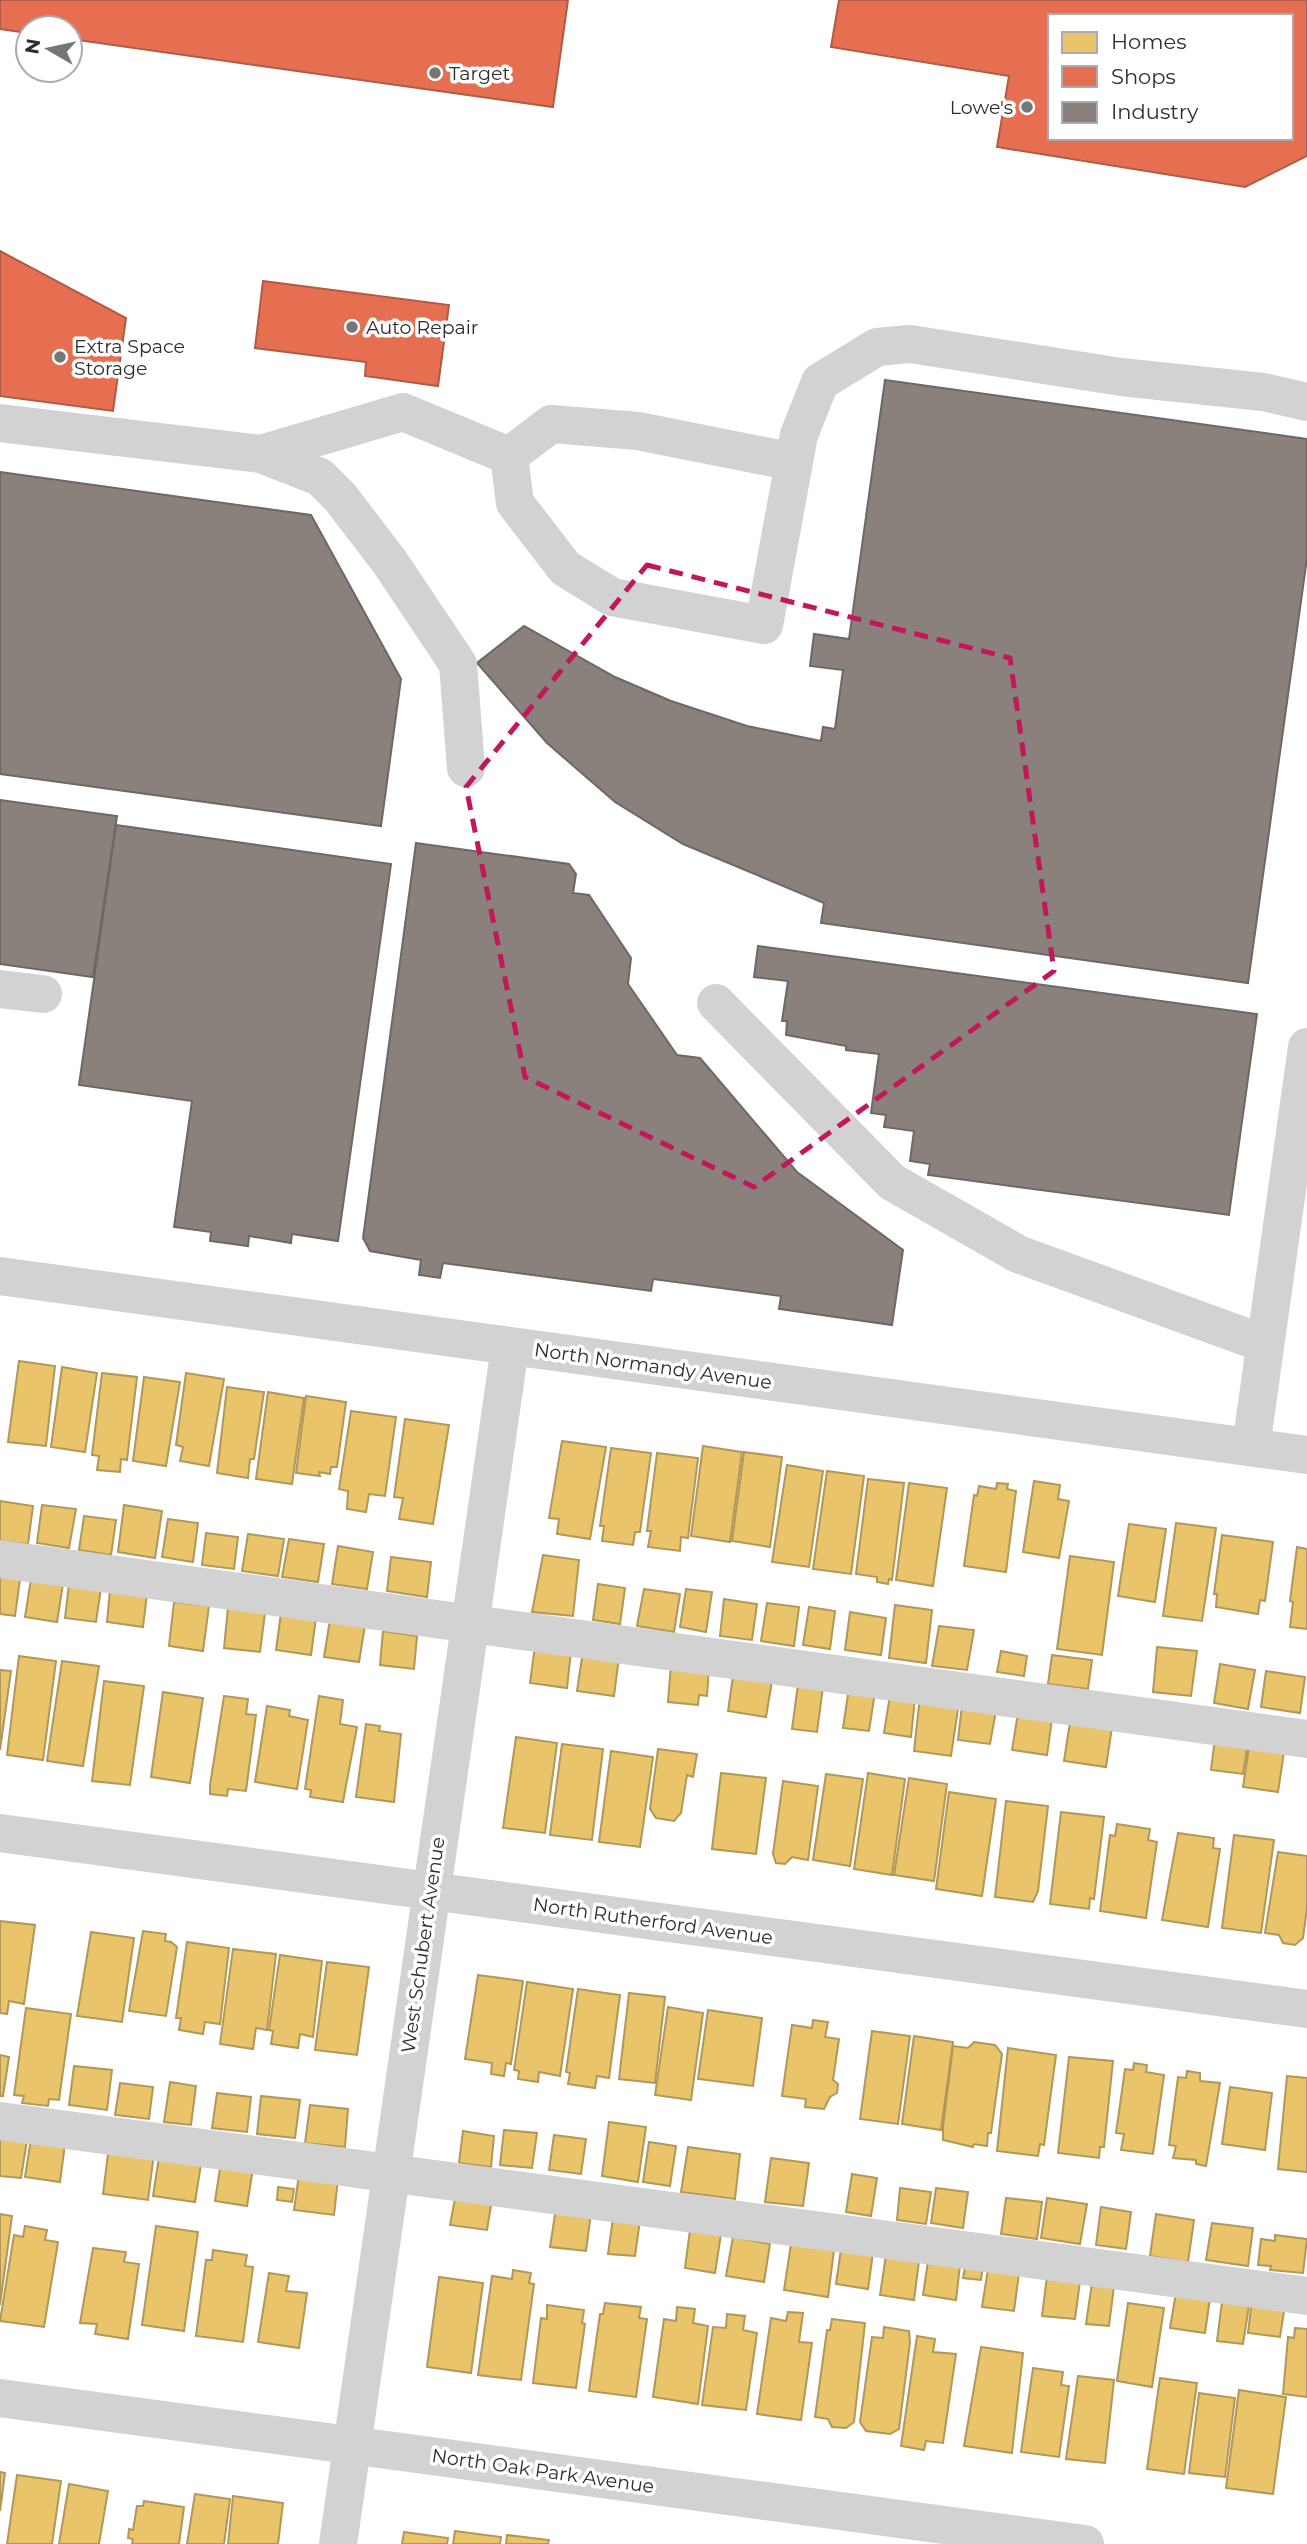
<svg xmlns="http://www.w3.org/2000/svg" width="1307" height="2544" viewBox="0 0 1307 2544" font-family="Montserrat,sans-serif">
<rect width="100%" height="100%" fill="#fff"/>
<g fill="#e9c46a" stroke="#b19758" stroke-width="2">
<path d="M19,1361L55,1366L46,1446L8,1442Z"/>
<path d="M62,1367L97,1373L85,1452L51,1447Z"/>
<path d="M102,1373L137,1377L127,1460L121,1459L120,1472L97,1470L99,1456L92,1455Z"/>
<path d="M186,1373L224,1379L209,1466L180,1461L183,1447L176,1445Z"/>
<path d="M144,1377L180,1382L166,1466L133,1461Z"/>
<path d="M227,1387L264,1392L254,1459H250L248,1478L217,1473Z"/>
<path d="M268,1392L304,1398L292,1484L256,1479Z"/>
<path d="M306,1396L346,1402L337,1467H331L330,1474L319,1472L320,1476L296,1473Z"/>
<path d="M351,1411L396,1417L385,1496L369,1494L366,1512L347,1509L348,1491L339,1489Z"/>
<path d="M405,1419L449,1425L433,1524L399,1519L403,1498L394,1497Z"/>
<path d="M562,1441L606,1447L590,1539L557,1534L559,1519L549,1518Z"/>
<path d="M703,1446L742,1452L730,1542L691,1536Z"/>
<path d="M611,1448L651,1453L640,1532H635L633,1545L602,1541L604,1526H600Z"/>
<path d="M744,1452L782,1457L770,1547L732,1541Z"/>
<path d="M657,1453L698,1458L688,1538L681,1537L680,1551L648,1547L651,1531H647Z"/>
<path d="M787,1465L823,1471L809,1567L772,1562Z"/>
<path d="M827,1471L864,1476L851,1574L813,1569Z"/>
<path d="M868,1479L904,1483L892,1580L889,1579L888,1584L877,1582V1577L856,1574Z"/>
<path d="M1034,1481L1060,1485L1058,1499L1069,1501L1059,1558L1023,1552Z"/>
<path d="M909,1483L947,1488L933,1586L896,1580Z"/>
<path d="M997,1483L1008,1484L1007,1489L1016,1491L1006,1572L964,1566L974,1495L977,1496L979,1486L996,1489Z"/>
<path d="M0,1501L33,1506L28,1544L0,1541Z"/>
<path d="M42,1505L76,1509L69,1548L37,1543Z"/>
<path d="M124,1505L162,1511L155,1558L118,1552Z"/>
<path d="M84,1516L116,1520L111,1555L79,1550Z"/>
<path d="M168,1519L198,1523L193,1562L162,1557Z"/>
<path d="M1176,1523L1216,1528L1202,1621L1163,1616Z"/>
<path d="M1129,1524L1166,1529L1155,1602L1118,1596Z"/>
<path d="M206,1533L238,1537L234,1569L202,1565Z"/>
<path d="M248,1534L284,1539L278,1576L242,1571Z"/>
<path d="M1222,1535L1273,1542L1265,1601L1260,1600L1258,1614L1216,1607L1217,1594H1214Z"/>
<path d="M289,1539L324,1544L318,1582L282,1577Z"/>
<path d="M338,1546L373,1552L367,1589L332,1584Z"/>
<path d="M1297,1547L1307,1549V1629L1290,1627L1293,1602L1290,1601Z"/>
<path d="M543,1555L579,1560L573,1616L532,1612Z"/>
<path d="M1070,1556L1114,1562L1102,1655L1057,1649Z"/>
<path d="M391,1557L431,1562L427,1597L387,1591Z"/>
<path d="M0,1577L20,1579L15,1616L0,1614Z"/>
<path d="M31,1579L63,1584L57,1622L25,1617Z"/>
<path d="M69,1584L101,1588L96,1622L65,1618Z"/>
<path d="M598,1584L625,1588L620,1624L593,1620Z"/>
<path d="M644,1589L680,1594L674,1632L637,1626Z"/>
<path d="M686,1589L712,1592L706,1632L680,1627Z"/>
<path d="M110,1590L147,1594L143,1627L107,1622Z"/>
<path d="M724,1599L757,1604L752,1640L720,1636Z"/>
<path d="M174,1602L209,1606L203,1651L169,1646Z"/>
<path d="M767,1603L799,1607L794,1646L761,1641Z"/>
<path d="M895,1605L932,1610L926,1663L889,1658Z"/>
<path d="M809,1607L835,1611L830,1649L803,1645Z"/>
<path d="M228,1608L265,1613L260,1652L224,1648Z"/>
<path d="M850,1612L886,1618L881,1655L845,1650Z"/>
<path d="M281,1613L316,1618L311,1655L276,1650Z"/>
<path d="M330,1620L365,1625L359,1662L324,1657Z"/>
<path d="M939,1626L974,1630L967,1670L932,1666Z"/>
<path d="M383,1631L417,1636L414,1669L380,1665Z"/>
<path d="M535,1646L571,1651L567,1688L530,1683Z"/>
<path d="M1157,1647L1197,1651L1191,1696L1153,1692Z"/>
<path d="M583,1651L619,1657L614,1696L577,1691Z"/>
<path d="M1001,1651L1027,1656L1024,1676L997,1672Z"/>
<path d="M1052,1655L1092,1660L1088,1689L1048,1684Z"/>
<path d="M19,1656L56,1661L43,1760L7,1755Z"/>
<path d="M62,1661L99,1666L83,1766L47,1761Z"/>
<path d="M671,1664L709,1668L707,1696L699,1695L698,1705L668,1702Z"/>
<path d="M1220,1664L1255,1670L1248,1709L1214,1703Z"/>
<path d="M0,1670L11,1671L0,1750Z"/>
<path d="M1266,1671L1305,1677L1300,1713L1261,1707Z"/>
<path d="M733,1676L772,1681L766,1717L728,1711Z"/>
<path d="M104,1681L144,1686L130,1785L92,1781Z"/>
<path d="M798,1684L823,1687L817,1732L792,1729Z"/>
<path d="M849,1688L875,1692L869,1731L843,1728Z"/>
<path d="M163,1692L203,1698L190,1783L151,1777Z"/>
<path d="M890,1695L915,1698L911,1737L884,1733Z"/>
<path d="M224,1696L248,1699L246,1714L256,1715L246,1791L228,1789L227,1796L210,1794V1785Z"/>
<path d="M319,1696L343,1700L340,1724L357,1727L343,1802L310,1797L311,1790L305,1789Z"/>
<path d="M920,1696L959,1702L951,1756L914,1751Z"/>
<path d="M962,1705L996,1711L990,1744L958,1740Z"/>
<path d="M267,1706L290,1710L289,1716L308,1720L297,1789L255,1782Z"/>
<path d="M1018,1713L1052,1719L1047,1755L1012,1750Z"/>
<path d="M1070,1722L1112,1727L1106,1767L1064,1761Z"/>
<path d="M366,1724L380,1726L379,1731L401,1734L394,1802L356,1797Z"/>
<path d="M516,1737L557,1743L545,1833L503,1828Z"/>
<path d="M1215,1738L1248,1742L1243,1774L1211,1770Z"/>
<path d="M562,1744L603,1749L592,1840L550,1835Z"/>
<path d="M1249,1747L1284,1752L1278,1792L1243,1787Z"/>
<path d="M658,1749L697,1754L693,1777L687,1775L681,1813L674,1821L656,1818L650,1809Z"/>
<path d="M611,1751L653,1757L640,1847L599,1842Z"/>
<path d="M721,1773L766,1778L756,1854L712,1849Z"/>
<path d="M868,1773L905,1779L892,1875L854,1869Z"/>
<path d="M826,1774L863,1779L850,1866L813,1860Z"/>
<path d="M909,1778L947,1784L934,1881L894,1875Z"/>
<path d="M783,1781L818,1786L808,1860L792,1857L785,1864L776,1863L773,1854Z"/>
<path d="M949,1792L996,1799L982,1896L936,1889Z"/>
<path d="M1006,1801L1048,1806L1038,1891L1033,1902L995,1897Z"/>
<path d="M1061,1812L1104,1817L1094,1899L1090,1898L1089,1909L1050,1904Z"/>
<path d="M1117,1824L1150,1829L1148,1840L1157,1842L1146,1918L1100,1911L1110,1835L1115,1836Z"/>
<path d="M1178,1833L1214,1838L1213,1848L1220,1849L1208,1927L1162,1920Z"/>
<path d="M1234,1835L1274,1840L1261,1933L1222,1928Z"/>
<path d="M1278,1852L1307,1856V1908L1303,1938L1295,1945L1283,1943L1279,1935L1265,1933Z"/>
<path d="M0,1921L35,1925L24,2004L9,2001L7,2014L0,2013Z"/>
<path d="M143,1931L166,1934L165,1941L171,1942L177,1947L166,2016L129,2011Z"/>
<path d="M91,1932L134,1938L122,2022L77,2016Z"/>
<path d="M187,1942L229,1948L220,2024L205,2022L203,2034L179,2030L181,2018H176Z"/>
<path d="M233,1949L276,1954L267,2030L256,2028L253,2049L220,2044Z"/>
<path d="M280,1955L322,1961L313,2037L300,2034L298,2048L271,2044L273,2031L269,2030Z"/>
<path d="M327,1962L369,1967L357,2055L315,2050Z"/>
<path d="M478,1975L523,1981L511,2064L506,2063L504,2076L491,2074L492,2063L465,2059Z"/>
<path d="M527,1982L573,1989L560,2076L539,2072L538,2082L518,2079L519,2071L514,2070Z"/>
<path d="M578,1989L620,1995L609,2078L597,2076L595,2088L568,2084L570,2073L566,2072Z"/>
<path d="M629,1993L665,1997L655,2083L619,2079Z"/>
<path d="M668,2007L703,2013L691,2100L655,2095Z"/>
<path d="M26,2008L71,2014L59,2100L49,2099L48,2106L22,2103L24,2096L14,2095Z"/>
<path d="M708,2010L762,2018L753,2086L698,2079Z"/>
<path d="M813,2020L828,2022L825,2037L839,2039L833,2080L838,2084L837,2093L830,2097L824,2109L805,2107L806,2099L782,2096L792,2025L812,2028Z"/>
<path d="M872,2031L910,2036L898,2124L860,2119Z"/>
<path d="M914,2036L953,2042L941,2130L902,2124Z"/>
<path d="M974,2042L995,2045L1002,2054L991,2133H988L987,2146L974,2144L973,2147L943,2140V2127L953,2046L968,2048Z"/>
<path d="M1008,2048L1056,2055L1044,2145L1040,2144L1038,2156L997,2151Z"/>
<path d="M0,2055L9,2057L3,2096H0Z"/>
<path d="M1069,2057L1113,2061L1104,2147H1100L1099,2158L1058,2153Z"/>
<path d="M1134,2063L1147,2065L1146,2072L1164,2075L1153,2154L1121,2150L1124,2134L1116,2133L1125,2069L1133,2070Z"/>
<path d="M74,2066L112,2070L107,2110L69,2105Z"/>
<path d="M1187,2071L1200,2073V2081L1220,2083L1206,2166L1196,2164V2160L1173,2158L1176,2146L1169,2145L1178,2077L1186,2078Z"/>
<path d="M1287,2076L1307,2078V2172L1278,2169Z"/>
<path d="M170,2082L196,2086L191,2125L164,2122Z"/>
<path d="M120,2083L153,2087L149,2119L115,2115Z"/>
<path d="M1230,2087L1272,2093L1265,2150L1222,2144Z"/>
<path d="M217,2093L251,2097L247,2132L212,2128Z"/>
<path d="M261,2096L300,2100L295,2138L257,2134Z"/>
<path d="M310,2105L348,2109L345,2147L305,2143Z"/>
<path d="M609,2122L646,2127L638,2182L602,2176Z"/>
<path d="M0,2130L28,2134L21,2178L0,2176Z"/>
<path d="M504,2130L537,2133L532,2168L500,2165Z"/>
<path d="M463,2131L494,2136L491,2167L459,2163Z"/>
<path d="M554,2135L586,2139L581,2174L549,2170Z"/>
<path d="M31,2139L65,2144L60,2182L25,2177Z"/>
<path d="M649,2142L676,2146L670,2186L643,2182Z"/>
<path d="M109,2146L154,2153L148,2200L103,2194Z"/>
<path d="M688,2147L740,2154L735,2199L681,2192Z"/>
<path d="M160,2151L202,2158L195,2202L153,2196Z"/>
<path d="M771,2158L809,2163L803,2206L765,2202Z"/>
<path d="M221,2162L253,2168L247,2206L215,2201Z"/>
<path d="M299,2174L338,2179L334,2215L294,2210Z"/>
<path d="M852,2174L877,2178L871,2216L846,2212Z"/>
<path d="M278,2187L294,2189L292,2202L277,2200Z"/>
<path d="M900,2188L931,2192L926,2224L897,2220Z"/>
<path d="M936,2188L968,2192L963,2228L931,2223Z"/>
<path d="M456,2193L492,2199L487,2230L450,2225Z"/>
<path d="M1006,2198L1042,2202L1037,2239L1001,2234Z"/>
<path d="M1047,2198L1087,2204L1080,2244L1041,2238Z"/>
<path d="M1101,2207L1131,2212L1126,2249L1096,2245Z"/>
<path d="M556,2208L591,2213L586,2251L550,2247Z"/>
<path d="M0,2214L12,2216L0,2305Z"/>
<path d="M1156,2214L1194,2220L1188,2262L1150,2256Z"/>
<path d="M613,2218L640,2220L635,2256L608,2254Z"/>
<path d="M1212,2223L1253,2228L1248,2266L1206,2260Z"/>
<path d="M25,2226L47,2230L45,2240L58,2242L44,2327L0,2321L14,2235L23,2237Z"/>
<path d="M156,2226L198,2232L184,2331L142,2325Z"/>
<path d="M690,2230L721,2234L715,2273L685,2268Z"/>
<path d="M1275,2235L1307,2239L1303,2273L1270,2270L1271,2266L1258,2265L1261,2239L1275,2241Z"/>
<path d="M733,2237L770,2244L764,2282L726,2276Z"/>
<path d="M791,2244L834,2250L828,2297L784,2290Z"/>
<path d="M93,2248L126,2252L124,2262L139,2264L128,2339L95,2334L97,2324L80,2323Z"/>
<path d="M841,2249L873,2253L868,2289L836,2284Z"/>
<path d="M213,2250L247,2255L245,2266L253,2267L243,2342L196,2336L206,2260H212Z"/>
<path d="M886,2255L919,2261L914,2300L880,2295Z"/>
<path d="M928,2261L960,2265L956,2300L923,2295Z"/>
<path d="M966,2262L983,2266L981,2280L963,2278Z"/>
<path d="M988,2269L1019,2273L1014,2311L982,2307Z"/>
<path d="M513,2270L531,2273L529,2283L534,2284L521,2380L478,2375L492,2276L512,2279Z"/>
<path d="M269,2273L289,2276L286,2291L307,2293L299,2348L258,2342Z"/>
<path d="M1047,2276L1080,2281L1075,2319L1042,2316Z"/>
<path d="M439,2277L483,2283L471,2373L427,2367Z"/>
<path d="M1092,2283L1114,2286L1109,2326L1086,2324Z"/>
<path d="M1176,2293L1210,2298L1205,2333L1170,2328Z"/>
<path d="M1252,2300L1285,2305L1280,2337L1248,2333Z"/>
<path d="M1222,2302L1249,2306L1243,2344L1217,2341Z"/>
<path d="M605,2303L641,2307L639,2318L647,2319L636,2397L589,2391L600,2314H603Z"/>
<path d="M1128,2303L1164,2308L1152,2387L1117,2381Z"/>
<path d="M547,2305L584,2310L582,2323L585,2324L576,2388L533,2383L541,2318L547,2319Z"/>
<path d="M677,2307L695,2309L693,2323L708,2326L698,2404L653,2397L664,2319L676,2321Z"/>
<path d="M788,2312L803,2313L799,2342L812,2343L801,2420L757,2414L771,2318L786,2321Z"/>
<path d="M727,2314L745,2316L743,2330L757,2333L746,2410L702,2405L713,2327L726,2328Z"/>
<path d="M832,2319L865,2323L854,2422L846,2428L832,2427L828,2419L815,2417L827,2330H830Z"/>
<path d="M884,2327L909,2331L910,2342L899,2429L890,2434L866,2431L860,2422L872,2337L883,2338Z"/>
<path d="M1295,2328L1307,2329V2397L1283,2394L1288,2337L1294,2338Z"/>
<path d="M917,2336L935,2339L933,2352L956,2354L943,2443L926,2441L924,2450L901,2446Z"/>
<path d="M981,2347L1023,2353L1012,2453L964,2446Z"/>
<path d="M1033,2368L1063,2372L1061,2385L1069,2386L1059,2457L1021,2452Z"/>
<path d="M1078,2376L1114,2380L1105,2463L1066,2459Z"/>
<path d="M1160,2378L1197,2383L1184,2474L1147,2469Z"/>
<path d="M1239,2390L1286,2397L1273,2494L1226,2488Z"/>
<path d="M1199,2393L1235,2398L1225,2477L1189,2473Z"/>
<path d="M0,2472L5,2473L0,2511Z"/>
<path d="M17,2475L61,2481L52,2544H7Z"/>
<path d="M69,2484L108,2491L99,2544H59Z"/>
<path d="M195,2494L230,2499L224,2544H187Z"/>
<path d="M233,2496L283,2503L278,2544H228Z"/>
<path d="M144,2501L184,2507L179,2544H132L133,2539L128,2538L129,2529L133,2530L137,2506H143Z"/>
<path d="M455,2531L501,2537L500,2544H453Z"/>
<path d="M404,2532L448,2538L447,2544H402Z"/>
<path d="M507,2535L549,2540L548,2544H506Z"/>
</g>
<g fill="#e76f51" stroke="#af5b46" stroke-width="2" fill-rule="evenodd">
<path d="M0,0H568L553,107L70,39V28H28V33L0,29Z"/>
<path d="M839,0H1307V156L1245,187L997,147L1009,76L831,47ZM1050,16H1291V138H1050Z"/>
<path d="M0,251L126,318L113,411L0,396Z"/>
<path d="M263,281L449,305L438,386L365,376L366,362L255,348Z"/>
</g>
<g fill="#8a817c" stroke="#6e6864" stroke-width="2">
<path d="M885,380L1307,439V558L1248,983L821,923L824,903L683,844L615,802L547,743L477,663L524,626L615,677L671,701L747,726L821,741L823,727L835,729L843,670L810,666L814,634L849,639Z"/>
<path d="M0,472L311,515L401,679L381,826L0,774Z"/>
<path d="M0,800L117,816L93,977L0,964Z"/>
<path d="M116,825L391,864L338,1241L292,1234L291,1243L249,1236L248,1246L210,1241L211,1232L174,1227L192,1101L79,1085Z"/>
<path d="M416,843L569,864L576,874L573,893L589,895L631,958L628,984L677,1055L700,1058L797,1172L903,1250L892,1325L779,1309L781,1296L653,1279L651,1291L443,1263L440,1278L419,1275L421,1260L370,1251L363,1238Z"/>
<path d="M758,946L1257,1014L1229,1215L928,1175L930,1164L910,1161L914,1131L884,1127L886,1115L871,1113L879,1054L846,1050V1046L786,1035L787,1021H782L788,981L754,977Z"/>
</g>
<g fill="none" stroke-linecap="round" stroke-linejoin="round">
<g stroke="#d2d2d2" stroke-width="38">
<path d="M0,423L261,454L320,477L340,497L389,561L458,664L466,768"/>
<path d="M261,454L403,412L509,456"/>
<path d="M794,462L638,431L551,424L509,456L515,503L565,568L612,597L764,625L799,435L820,382L877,347L910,344L1121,377L1263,392L1307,402"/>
<path d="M0,989L43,994"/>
<path d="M716,1003L892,1182L1018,1254L1265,1344"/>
<path d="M0,1276L1307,1455"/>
<path d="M1251,1447L1307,1047"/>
<path d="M0,1559L1307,1739"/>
<path d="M0,1833L1307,2009"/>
<path d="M0,2121L1307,2296"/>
<path d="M0,2398L1085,2544"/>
<path d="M338,2544L510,1347"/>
</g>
</g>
<path fill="none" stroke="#c2185b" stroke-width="5" stroke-dasharray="14 9" stroke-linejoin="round" d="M647,565L1010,658L1054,971L754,1187L525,1077L466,787Z"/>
<g fill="#767676" stroke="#fff" stroke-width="2.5">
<circle cx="435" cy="73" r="7"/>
<circle cx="1027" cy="107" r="7"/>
<circle cx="352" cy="327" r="7"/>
<circle cx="60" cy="357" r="7"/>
</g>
<g text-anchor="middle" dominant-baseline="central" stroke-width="7" stroke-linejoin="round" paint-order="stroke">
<g font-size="19" fill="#2d2d2d" stroke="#fff" text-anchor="start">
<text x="449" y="73">Target</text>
<text x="1013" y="107" text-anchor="end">Lowe's</text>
<text x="366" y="327">Auto Repair</text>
<text x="74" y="346">Extra Space<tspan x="74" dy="22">Storage</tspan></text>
</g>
<g font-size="19" fill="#2d2d2d" stroke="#fff">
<text transform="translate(653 1366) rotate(8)">North Normandy Avenue</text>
<text transform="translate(653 1921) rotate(8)">North Rutherford Avenue</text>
<text transform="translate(423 1945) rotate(-82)">West Schubert Avenue</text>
<text transform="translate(543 2471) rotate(8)">North Oak Park Avenue</text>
</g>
</g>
<rect x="1048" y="14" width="245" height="126" fill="#ffffff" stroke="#ababab" stroke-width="2"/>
<rect x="1062" y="32" width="35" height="21" fill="#e9c46a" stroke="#ababab" stroke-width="2"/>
<text x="1111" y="49" font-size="21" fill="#2d2d2d">Homes</text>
<rect x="1062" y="66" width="35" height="21" fill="#e76f51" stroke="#ababab" stroke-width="2"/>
<text x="1111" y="84" font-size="21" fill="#2d2d2d">Shops</text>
<rect x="1062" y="102" width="35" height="21" fill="#8a817c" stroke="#ababab" stroke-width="2"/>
<text x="1111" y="119" font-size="21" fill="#2d2d2d">Industry</text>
<g transform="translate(49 49) rotate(279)"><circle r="33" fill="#ffffff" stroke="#ababab" stroke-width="2"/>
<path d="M0-5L12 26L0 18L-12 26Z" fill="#767676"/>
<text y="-10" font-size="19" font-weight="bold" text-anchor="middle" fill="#2d2d2d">N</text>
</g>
</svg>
